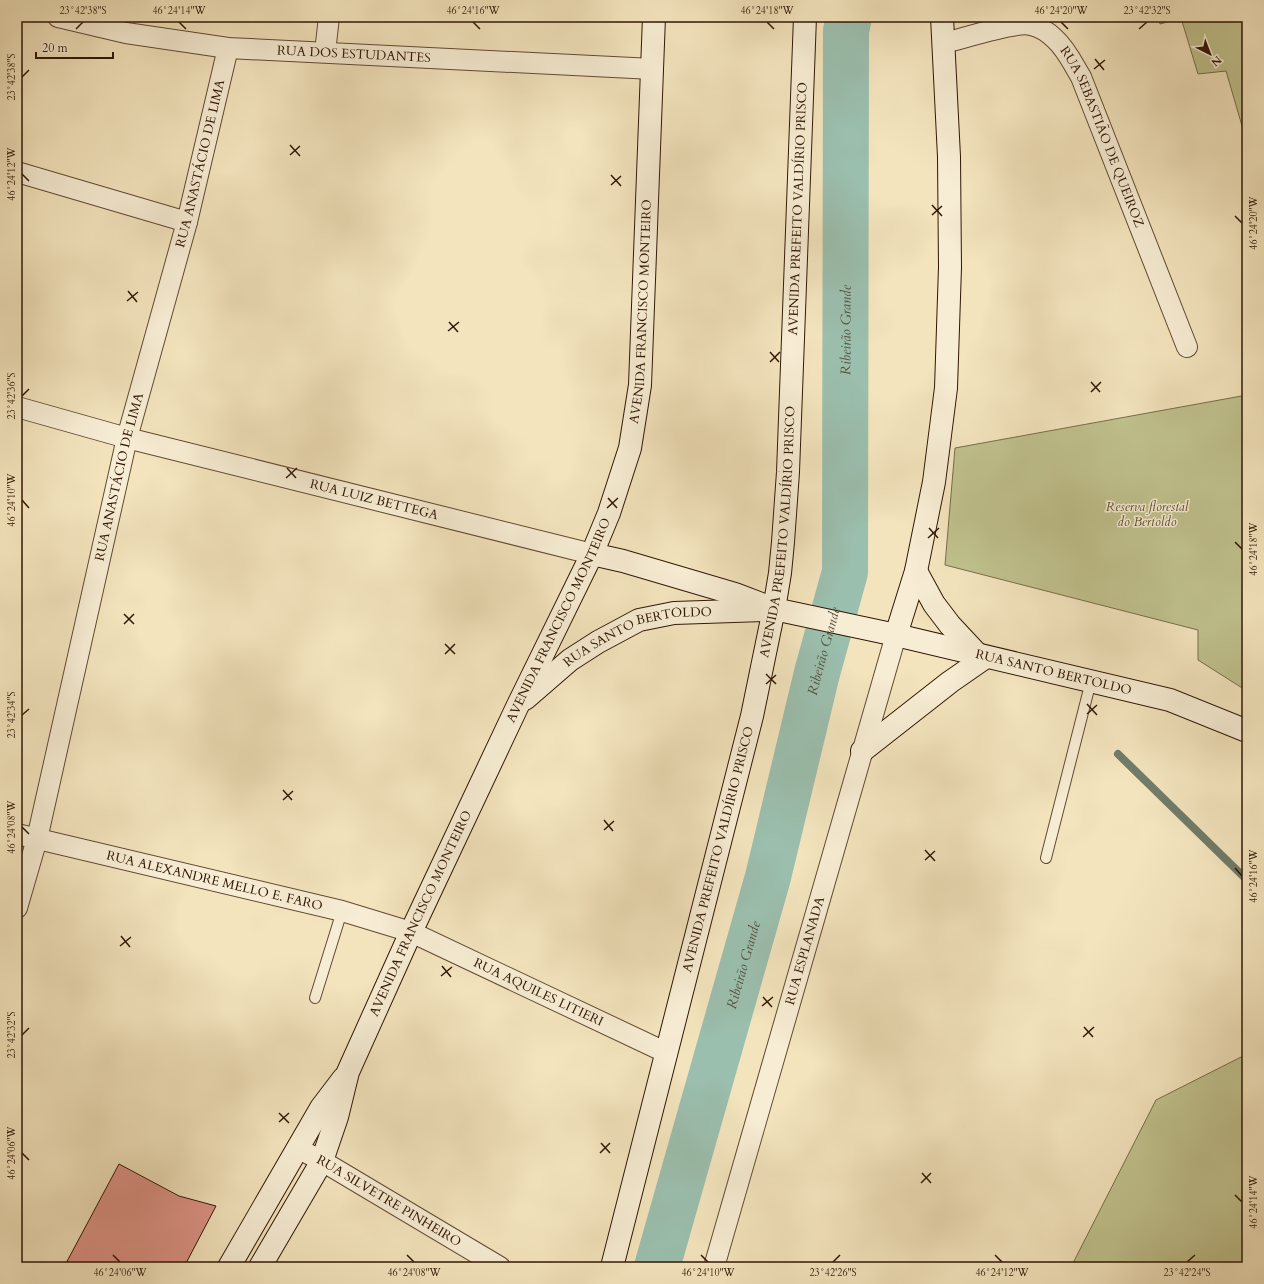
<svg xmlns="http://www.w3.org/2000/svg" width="1264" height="1284" viewBox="0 0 1264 1284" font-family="Cardo,serif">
<rect width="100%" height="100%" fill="#f3e4bd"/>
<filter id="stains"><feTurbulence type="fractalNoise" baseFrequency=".005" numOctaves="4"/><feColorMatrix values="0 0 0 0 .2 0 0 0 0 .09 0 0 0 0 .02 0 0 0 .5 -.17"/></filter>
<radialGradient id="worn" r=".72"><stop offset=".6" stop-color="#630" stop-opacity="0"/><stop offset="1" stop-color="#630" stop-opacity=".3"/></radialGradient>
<g fill="#c0c28e" stroke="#786c4a">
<path d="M1158,17H1247V143L1226,71L1198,74L1181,18L1160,24Z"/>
<path d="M1247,395V691L1198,660V630L945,565L955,448Z"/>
<path d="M1247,1054V1267H1071L1156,1100Z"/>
</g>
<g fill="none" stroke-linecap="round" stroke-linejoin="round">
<path stroke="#707c6a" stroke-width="8" d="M1118,754L1247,880"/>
<path stroke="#9bbfae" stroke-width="46" id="s1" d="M657,1267L768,877L817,673L845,572L846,31L849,17"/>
</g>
<path fill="#dd9386" stroke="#301705" d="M119,1164L179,1196L216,1206L184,1267H64Z"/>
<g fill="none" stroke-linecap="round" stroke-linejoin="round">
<defs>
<g id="lane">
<path d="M1046,858L1091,681"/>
<path d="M315,998L342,911"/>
</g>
<g id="street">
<path id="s2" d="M58,17L126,33L228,48L653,69"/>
<path id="s3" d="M944,43C962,39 1016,21 1031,25C1040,27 1049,33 1055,39C1067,50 1073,64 1081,77L1187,347"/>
<path d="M325,52L329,17"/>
<path d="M17,172L187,222"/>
<path id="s4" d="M17,407L127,438L592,554"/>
<path id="s5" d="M17,834L342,911L411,932L667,1053"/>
<path id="s6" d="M17,908L37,839L127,438L187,222L228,48"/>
<path id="s7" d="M297,1148L322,1161L500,1267"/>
<path id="s8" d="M714,1267L896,635"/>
</g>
<g id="secondary">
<path id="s9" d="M592,554L623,561L735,594L774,609L896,635L1170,700L1247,731"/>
<path d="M916,571L934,604L950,625L978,655"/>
<path d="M896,635L916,571L934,482L946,388L950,267L949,157L942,17"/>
<path id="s10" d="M525,699L570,660L598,642L639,620L674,613L767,610"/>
<path d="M862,751L950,682L986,657"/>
<path d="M229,1267L321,1108L343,1079"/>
<path id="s11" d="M260,1267L322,1161L337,1117L348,1072L411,932L518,705L592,554L609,513L630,448L640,385L654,17"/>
<path id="s12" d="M612,1267L752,716L774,609L780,573L783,542L788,472L805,17"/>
</g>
</defs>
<use href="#lane" stroke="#614a33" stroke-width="12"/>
<use href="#street" stroke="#614a33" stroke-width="22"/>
<use href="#secondary" stroke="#301705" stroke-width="24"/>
<use href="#lane" stroke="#f7edd4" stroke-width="10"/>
<use href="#street" stroke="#f7edd4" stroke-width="20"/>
<use href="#secondary" stroke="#f7edd4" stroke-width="22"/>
</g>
<path fill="none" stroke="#301705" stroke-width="1.5" d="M179,22L186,29M473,22L480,29M767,22L774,29M1061,22L1068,29M76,29L83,22M1139,29L1147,22M1095,59L1104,70M1094,69L1105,60M22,77L29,70M290,145L300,156M290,155L300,146M22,174L29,181M611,175L621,186M611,185L621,176M932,205L942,216M932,215L942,206M1235,216L1242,223M128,291L137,302M127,301L138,292M449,322L458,332M448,331L459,322M770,352L779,362M770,362L780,352M1091,382L1100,392M1091,392L1101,382M22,396L29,389M287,468L296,478M286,478L297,468M608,498L617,508M22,500L29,508M607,508L618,498M929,528L938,538M928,538L939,528M1235,542L1242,549M124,614L134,624M124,624L134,614M445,644L455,654M445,654L455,644M766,674L776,684M766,684L776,675M1087,704L1097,715M1087,714L1097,705M22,715L29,709M283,790L292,800M283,800L293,791M604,820L613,831M22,827L29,834M604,830L614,821M925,850L935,861M925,860L935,851M1235,868L1242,876M121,936L130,947M120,946L131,937M442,966L451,977M441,976L452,967M763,997L772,1007M762,1006L773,997M1084,1027L1093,1037M22,1035L29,1028M1083,1037L1094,1027M279,1113L289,1123M279,1122L289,1113M601,1143L610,1153M22,1153L29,1160M600,1153L610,1143M922,1173L931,1183M921,1183L931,1173M1235,1195L1242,1202M113,1255L120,1262M407,1255L414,1262M701,1255L708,1262M995,1255L1002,1262M833,1262L840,1255M1187,1262L1195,1255"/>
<g text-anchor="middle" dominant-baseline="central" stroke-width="3" stroke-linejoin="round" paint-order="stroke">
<g font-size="13" fill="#301705" stroke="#f7edd4">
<text stroke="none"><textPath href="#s2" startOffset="299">RUA DOS ESTUDANTES</textPath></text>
<text stroke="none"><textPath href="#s3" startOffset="227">RUA SEBASTIÃO DE QUEIROZ</textPath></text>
<text stroke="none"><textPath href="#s6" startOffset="767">RUA ANASTÁCIO DE LIMA</textPath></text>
<text stroke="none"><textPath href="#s12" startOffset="1079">AVENIDA PREFEITO VALDÍRIO PRISCO</textPath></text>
<text stroke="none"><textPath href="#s11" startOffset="1038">AVENIDA FRANCISCO MONTEIRO</textPath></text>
<text stroke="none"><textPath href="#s6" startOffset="443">RUA ANASTÁCIO DE LIMA</textPath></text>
<text stroke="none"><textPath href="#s4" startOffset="369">RUA LUIZ BETTEGA</textPath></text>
<text stroke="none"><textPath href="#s12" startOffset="755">AVENIDA PREFEITO VALDÍRIO PRISCO</textPath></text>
<text stroke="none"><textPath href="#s11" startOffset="714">AVENIDA FRANCISCO MONTEIRO</textPath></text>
<text stroke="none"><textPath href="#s10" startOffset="133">RUA SANTO BERTOLDO</textPath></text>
<text stroke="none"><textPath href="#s9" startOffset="477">RUA SANTO BERTOLDO</textPath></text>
<text stroke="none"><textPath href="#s12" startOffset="431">AVENIDA PREFEITO VALDÍRIO PRISCO</textPath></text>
<text stroke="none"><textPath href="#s5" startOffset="203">RUA ALEXANDRE MELLO E. FARO</textPath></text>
<text stroke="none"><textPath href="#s11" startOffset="390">AVENIDA FRANCISCO MONTEIRO</textPath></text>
<text stroke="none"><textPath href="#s8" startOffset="329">RUA ESPLANADA</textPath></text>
<text stroke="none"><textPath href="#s5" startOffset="547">RUA AQUILES LITIERI</textPath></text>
<text stroke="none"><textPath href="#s7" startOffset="106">RUA SILVETRE PINHEIRO</textPath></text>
</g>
<g font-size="13" font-style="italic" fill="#5b4a2e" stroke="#f7edd4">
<text x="1147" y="507">Reserva florestal<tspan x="1147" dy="15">do Bertoldo</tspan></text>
</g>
<g font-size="14" font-style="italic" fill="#555240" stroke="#f7edd4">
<text stroke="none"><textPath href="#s1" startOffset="962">Ribeirão Grande</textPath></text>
<text stroke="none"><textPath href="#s1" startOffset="638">Ribeirão Grande</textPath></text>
<text stroke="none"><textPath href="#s1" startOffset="314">Ribeirão Grande</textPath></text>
</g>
</g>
<rect width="1264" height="1284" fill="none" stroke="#f3e4bd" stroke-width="44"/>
<g transform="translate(1210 54) rotate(138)" stroke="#f7edd4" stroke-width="3" paint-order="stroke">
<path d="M0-3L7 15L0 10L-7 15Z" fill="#301705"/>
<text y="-6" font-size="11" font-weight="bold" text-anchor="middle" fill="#301705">N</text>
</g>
<path d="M36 52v6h77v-6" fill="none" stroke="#301705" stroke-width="2"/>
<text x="42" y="52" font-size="12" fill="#301705" stroke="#f7edd4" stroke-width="3" paint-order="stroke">20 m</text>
<rect x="22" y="22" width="1220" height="1240" fill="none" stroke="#301705" stroke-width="1.5"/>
<g font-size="10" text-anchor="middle" fill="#301705">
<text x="83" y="14">23°42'38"S</text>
<text x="179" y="14">46°24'14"W</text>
<text x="473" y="14">46°24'16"W</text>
<text x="767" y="14">46°24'18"W</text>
<text x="1061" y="14">46°24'20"W</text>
<text x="1147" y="14">23°42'32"S</text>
<text transform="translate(11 77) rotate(-90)" y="4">23°42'38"S</text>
<text transform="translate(11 174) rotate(-90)" y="4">46°24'12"W</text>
<text transform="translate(1253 223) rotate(-90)" y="4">46°24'20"W</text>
<text transform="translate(11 396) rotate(-90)" y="4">23°42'36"S</text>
<text transform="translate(11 500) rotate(-90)" y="4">46°24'10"W</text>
<text transform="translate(1253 549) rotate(-90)" y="4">46°24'18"W</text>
<text transform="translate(11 715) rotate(-90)" y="4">23°42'34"S</text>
<text transform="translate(11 827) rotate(-90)" y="4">46°24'08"W</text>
<text transform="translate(1253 876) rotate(-90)" y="4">46°24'16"W</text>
<text transform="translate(11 1035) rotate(-90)" y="4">23°42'32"S</text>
<text transform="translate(11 1153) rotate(-90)" y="4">46°24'06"W</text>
<text transform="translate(1253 1202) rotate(-90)" y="4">46°24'14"W</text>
<text x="120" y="1276">46°24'06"W</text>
<text x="414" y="1276">46°24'08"W</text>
<text x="708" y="1276">46°24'10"W</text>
<text x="833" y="1276">23°42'26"S</text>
<text x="1002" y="1276">46°24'12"W</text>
<text x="1187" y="1276">23°42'24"S</text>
</g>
<rect width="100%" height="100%" filter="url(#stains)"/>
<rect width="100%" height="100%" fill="url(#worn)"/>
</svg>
